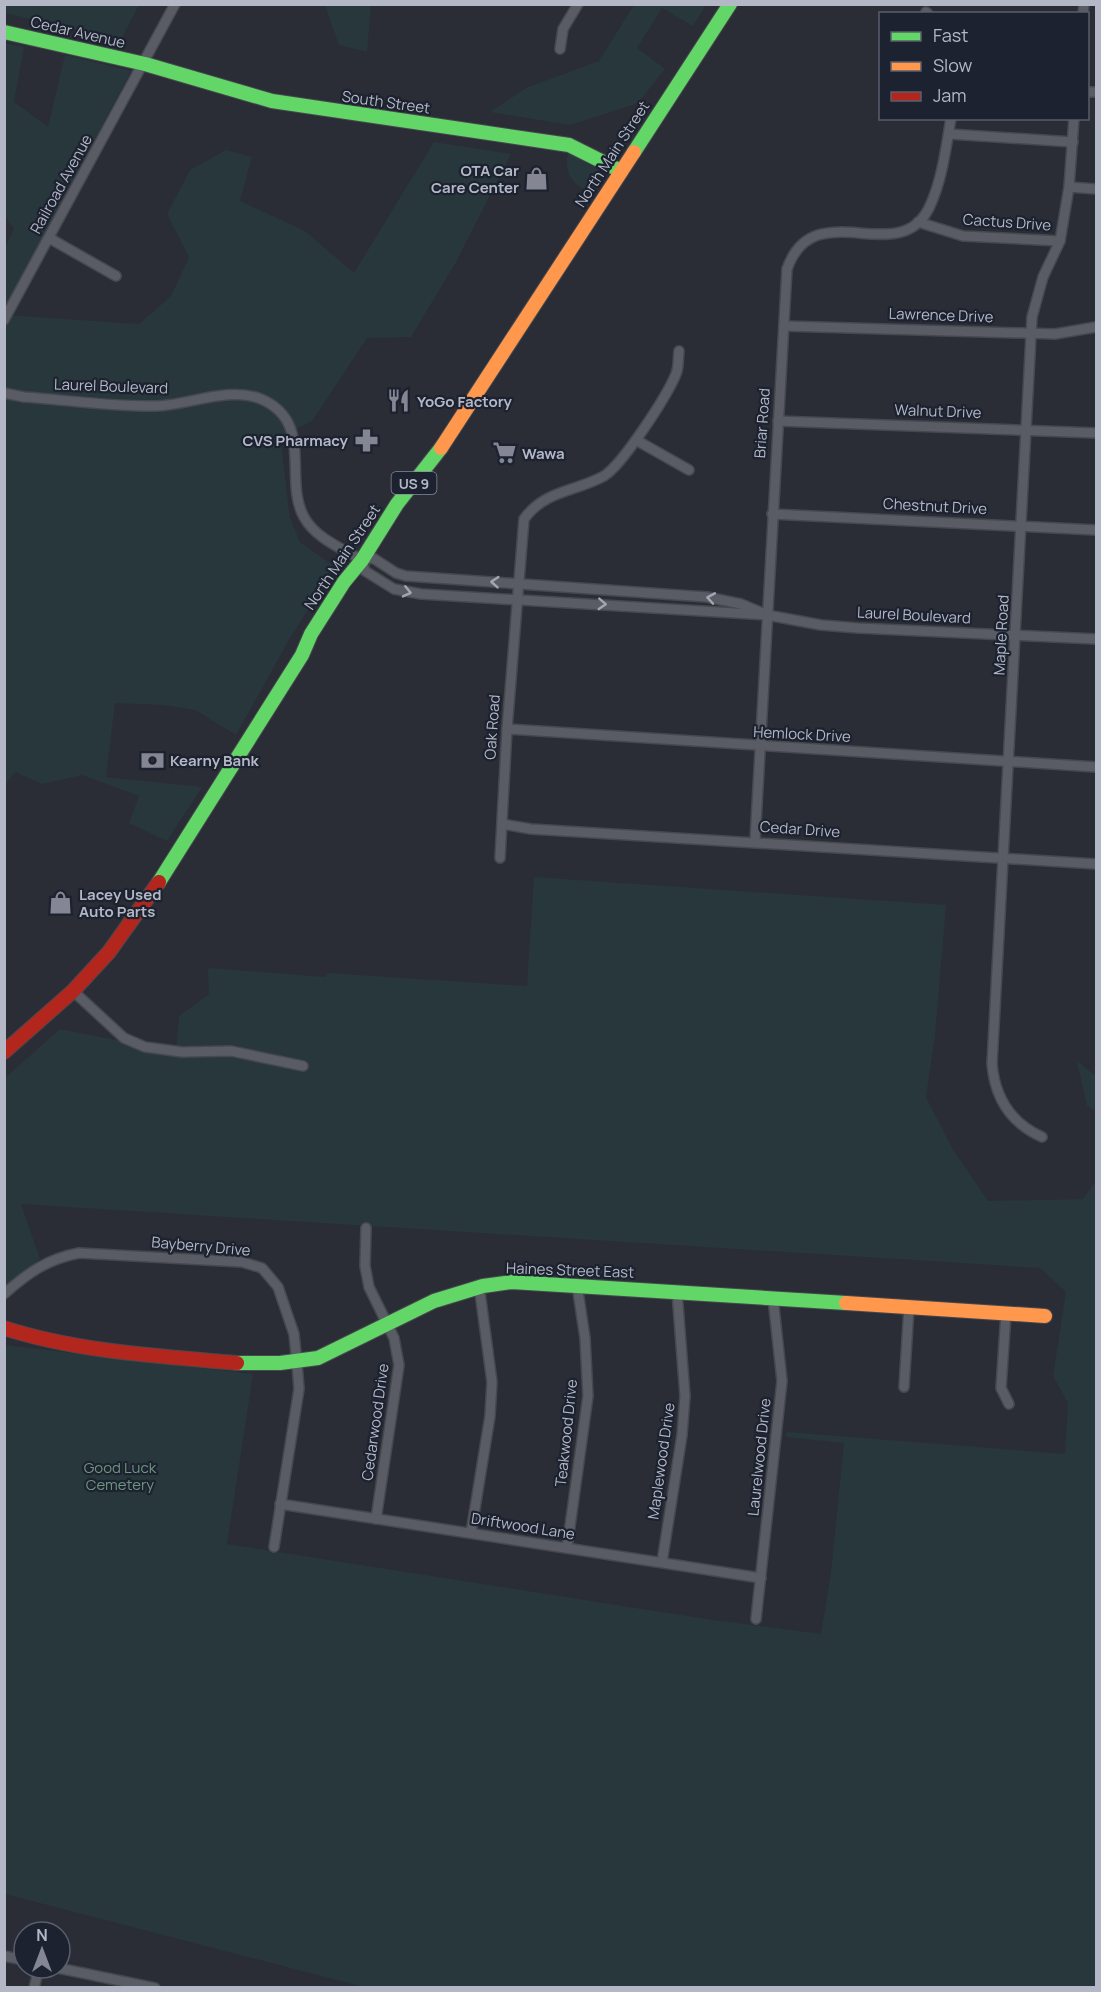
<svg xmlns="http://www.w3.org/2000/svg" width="1101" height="1992" viewBox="0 0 1101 1992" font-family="Manrope,sans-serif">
<rect width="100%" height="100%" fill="#2a2d35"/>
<g fill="#27373c">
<path d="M4,5L5,4L139,5L120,41L5,13Z"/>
<path d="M325,5H371L367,52L339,45Z"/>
<path d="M634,5H706L693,26L662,8L637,48L665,69L638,103L571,125L490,112L526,88L599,61Z"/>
<path d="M5,43L24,47L14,102L48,127L65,55L131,71L5,307V248L14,229L5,216Z"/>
<path d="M434,142L511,154L455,264L411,337L367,338L312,421L280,436L290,518L300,542L332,565L324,585L290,638L236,735L195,710L163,705L115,703L106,777L202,787L167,841L129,823L139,796L82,775L42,784L15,772L5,785V315L139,324L171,296L189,257L167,214L190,170L226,150L252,157L240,201L305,231L354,273Z"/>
<path d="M569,153L600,171L602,177L590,195L589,189C575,190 561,168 569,153Z"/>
<path d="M534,877L946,905L935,1035L926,1097L952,1148L988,1201L1083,1199L1096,1181V1987H364L5,1894V1345L253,1374L227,1544L713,1620L821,1634L831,1573L844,1443L786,1437L787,1432L1065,1454L1068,1403L1053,1376L1066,1292L1040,1268L21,1204L40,1259L5,1288V1078L60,1029L176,1052L179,1016L209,994L208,968L325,977L328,973L527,986Z"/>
<path d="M1077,1061L1096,1076V1111L1087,1106Z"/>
</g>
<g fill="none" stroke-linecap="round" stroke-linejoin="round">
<defs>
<g id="street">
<path d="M926,12L928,14"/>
<path d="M1083,14L1084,4"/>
<path d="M560,49L563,29L578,4"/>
<path d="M1088,92H1096"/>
<path d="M949,134L1073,142"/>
<path d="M1069,187L1096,189"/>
<path d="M918,222L963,236L1060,241"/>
<path d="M49,238L116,276"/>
<path d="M4,320L175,4"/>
<path d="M784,326L1055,334L1096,327"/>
<path d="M4,393L24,397C68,400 113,407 157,406C190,405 228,386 261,399C315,422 283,480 304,517C315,538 343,549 362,560L373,558L396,573L406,576L707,597L741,604L767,615"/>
<path d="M778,421L1096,433"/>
<path d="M636,440L689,470"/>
<path d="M772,514L1096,530"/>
<path d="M362,560L365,571L394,589L421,594L767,615L821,625L858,628L1096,639"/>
<path d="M507,729L1096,767"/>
<path d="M502,824L531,829L1096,864"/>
<path d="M755,841L787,269C814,192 898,270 929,208C942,181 946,148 951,118"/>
<path d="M500,858L507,729L524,519C545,490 575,492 604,476C623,464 667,396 676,374C679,367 678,358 679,351"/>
<path d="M73,991L124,1038L145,1047L182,1052L231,1051L303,1066"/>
<path d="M1042,1137C1011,1123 995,1099 992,1064L1032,317L1043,277L1060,241L1069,187L1074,118"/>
<path d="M366,1228L365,1266L369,1287L394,1338L399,1365L376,1519"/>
<path d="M4,1294C28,1273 47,1259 79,1253L242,1262L262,1268L278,1287L294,1334L297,1363L299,1389L274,1547"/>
<path d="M1006,1313L1001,1388L1009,1404"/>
<path d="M904,1387L909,1307"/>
<path d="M280,1504L761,1578"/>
<path d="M471,1533L490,1416L492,1382L479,1285"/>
<path d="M567,1548L588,1396L585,1338L577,1285"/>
<path d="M662,1562L682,1435L685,1396L677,1292"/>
<path d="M756,1619L782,1381L773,1298"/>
<path d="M4,1956L24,1960"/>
<path d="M58,1968L155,1988"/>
<path d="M34,1988L39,1968"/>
</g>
<g id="fast">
<path d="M4,32L145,64L272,101L569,145L621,171"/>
<path d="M634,152L730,4"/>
<path d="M159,882L302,655L311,634L344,582L362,560L397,504L441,448"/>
<path d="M237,1363H280L318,1358L434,1301L483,1286L512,1282L846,1303"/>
</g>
<g id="slow">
<path d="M441,448L634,152"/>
<path d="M846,1303L1045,1316"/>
</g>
<g id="jam">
<path d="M4,1052L73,991L109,952L159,882"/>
<path d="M4,1328C78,1352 160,1356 237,1363"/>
</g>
</defs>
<use href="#street" stroke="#46484f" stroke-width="12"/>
<use href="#fast" stroke="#46484f" stroke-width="16"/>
<use href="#slow" stroke="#46484f" stroke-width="16"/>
<use href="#jam" stroke="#46484f" stroke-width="16"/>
<use href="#street" stroke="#595c64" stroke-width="9"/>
<use href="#fast" stroke="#63d668" stroke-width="14"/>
<use href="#slow" stroke="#ff974d" stroke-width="14"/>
<use href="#jam" stroke="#b3261e" stroke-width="14"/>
</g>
<defs><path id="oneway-chevron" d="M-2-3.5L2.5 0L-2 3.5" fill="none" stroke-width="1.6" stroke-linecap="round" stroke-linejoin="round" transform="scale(1.5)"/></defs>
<g stroke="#a2a6b2">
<use href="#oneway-chevron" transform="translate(495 582) rotate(-176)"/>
<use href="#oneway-chevron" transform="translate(407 592) rotate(13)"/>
<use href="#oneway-chevron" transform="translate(711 598) rotate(-170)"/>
<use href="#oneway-chevron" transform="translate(602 604) rotate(3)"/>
</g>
<defs>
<symbol id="shop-bare" viewBox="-9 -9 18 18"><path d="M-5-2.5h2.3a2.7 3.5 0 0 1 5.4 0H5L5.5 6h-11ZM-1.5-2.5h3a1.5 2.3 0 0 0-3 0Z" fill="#848793" stroke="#1d2230" stroke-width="2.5" paint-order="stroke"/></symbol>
<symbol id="restaurant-bare" viewBox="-9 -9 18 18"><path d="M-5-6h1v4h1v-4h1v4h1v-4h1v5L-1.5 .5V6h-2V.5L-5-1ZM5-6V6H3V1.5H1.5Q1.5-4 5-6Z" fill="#848793" stroke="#1d2230" stroke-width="2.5" paint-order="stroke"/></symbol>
<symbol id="pharmacy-bare" viewBox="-9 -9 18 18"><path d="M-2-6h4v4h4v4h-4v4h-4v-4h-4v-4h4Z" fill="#848793" stroke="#1d2230" stroke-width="2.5" paint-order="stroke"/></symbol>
<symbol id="supermarket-bare" viewBox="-9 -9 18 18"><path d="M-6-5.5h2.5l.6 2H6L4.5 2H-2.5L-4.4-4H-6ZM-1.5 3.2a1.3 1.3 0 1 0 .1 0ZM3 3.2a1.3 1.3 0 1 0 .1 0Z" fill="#848793" stroke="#1d2230" stroke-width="2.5" paint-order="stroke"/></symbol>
<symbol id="bank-bare" viewBox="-9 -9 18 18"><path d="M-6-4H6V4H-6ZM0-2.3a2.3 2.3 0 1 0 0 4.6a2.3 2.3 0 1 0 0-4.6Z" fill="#848793" stroke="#1d2230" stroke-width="2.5" paint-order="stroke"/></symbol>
</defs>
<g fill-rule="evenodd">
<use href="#shop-bare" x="520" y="162" width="33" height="33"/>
<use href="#restaurant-bare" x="382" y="384" width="33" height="33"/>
<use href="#pharmacy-bare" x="350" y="424" width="33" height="33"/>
<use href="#supermarket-bare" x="488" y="436" width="33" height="33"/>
<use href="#bank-bare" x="136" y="744" width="33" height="33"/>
<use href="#shop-bare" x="44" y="886" width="33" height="33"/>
</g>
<g text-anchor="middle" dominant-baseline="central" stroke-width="4.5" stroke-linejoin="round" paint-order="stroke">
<rect fill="#1d2230" stroke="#878b99" stroke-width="1.5" x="391.5" y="472" width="45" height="22" rx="4.5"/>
<g font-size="14" font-weight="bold" fill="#b4b8c6">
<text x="414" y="483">US 9</text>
</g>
<g font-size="15" fill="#b4b8c6" stroke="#1d2230">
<text transform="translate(78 32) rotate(13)">Cedar Avenue</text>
<text transform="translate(386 102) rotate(8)">South Street</text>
<text transform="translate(612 154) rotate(-57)">North Main Street</text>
<text transform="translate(61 184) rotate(-61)">Railroad Avenue</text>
<text transform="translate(1007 222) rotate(4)">Cactus Drive</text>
<text transform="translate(941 315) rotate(2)">Lawrence Drive</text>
<text transform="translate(111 386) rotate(2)">Laurel Boulevard</text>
<text transform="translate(938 411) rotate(2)">Walnut Drive</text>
<text transform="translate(762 423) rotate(-86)">Briar Road</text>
<text transform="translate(935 506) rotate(3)">Chestnut Drive</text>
<text transform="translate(342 557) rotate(-56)">North Main Street</text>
<text transform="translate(914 615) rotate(3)">Laurel Boulevard</text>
<text transform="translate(1001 635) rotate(-87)">Maple Road</text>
<text transform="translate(492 727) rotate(-86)">Oak Road</text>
<text transform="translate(802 734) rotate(3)">Hemlock Drive</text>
<text transform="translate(800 829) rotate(4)">Cedar Drive</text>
<text transform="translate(201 1246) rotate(5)">Bayberry Drive</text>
<text transform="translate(570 1270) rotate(2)">Haines Street East</text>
<text transform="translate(375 1422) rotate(-82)">Cedarwood Drive</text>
<text transform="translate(566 1433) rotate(-84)">Teakwood Drive</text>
<text transform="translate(759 1457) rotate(-84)">Laurelwood Drive</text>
<text transform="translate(661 1461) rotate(-82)">Maplewood Drive</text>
<text transform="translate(523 1526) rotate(9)">Driftwood Lane</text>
</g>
<g font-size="15" font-weight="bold" fill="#b4b8c6" stroke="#1d2230" text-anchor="start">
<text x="519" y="170" text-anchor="end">OTA Car<tspan x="519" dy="17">Care Center</tspan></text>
<text x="417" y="401">YoGo Factory</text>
<text x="348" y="440" text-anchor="end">CVS Pharmacy</text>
<text x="522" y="453">Wawa</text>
<text x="170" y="760">Kearny Bank</text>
<text x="79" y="894">Lacey Used<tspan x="79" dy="17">Auto Parts</tspan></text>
</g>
<g font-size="15" fill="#6c967d" stroke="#1d2230">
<text x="120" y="1467">Good Luck<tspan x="120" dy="17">Cemetery</tspan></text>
</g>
</g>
<rect width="1101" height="1992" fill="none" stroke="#b4b8c6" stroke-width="12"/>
<rect x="879" y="12" width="210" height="108" fill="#1d2230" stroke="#595e6c" stroke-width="1.5"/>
<rect x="891" y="32" width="30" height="9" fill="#63d668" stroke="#595e6c" stroke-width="1.5"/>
<text x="933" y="42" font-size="18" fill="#b4b8c6">Fast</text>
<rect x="891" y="62" width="30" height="9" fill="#ff974d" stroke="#595e6c" stroke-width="1.5"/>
<text x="933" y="72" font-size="18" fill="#b4b8c6">Slow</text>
<rect x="891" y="92" width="30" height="9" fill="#b3261e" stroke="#595e6c" stroke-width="1.5"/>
<text x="933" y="102" font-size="18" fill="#b4b8c6">Jam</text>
<g transform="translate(42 1950)"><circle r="28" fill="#1d2230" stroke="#595e6c" stroke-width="1.5"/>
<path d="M0-4.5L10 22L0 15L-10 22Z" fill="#848793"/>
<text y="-9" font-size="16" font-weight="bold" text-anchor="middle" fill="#b4b8c6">N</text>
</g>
</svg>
